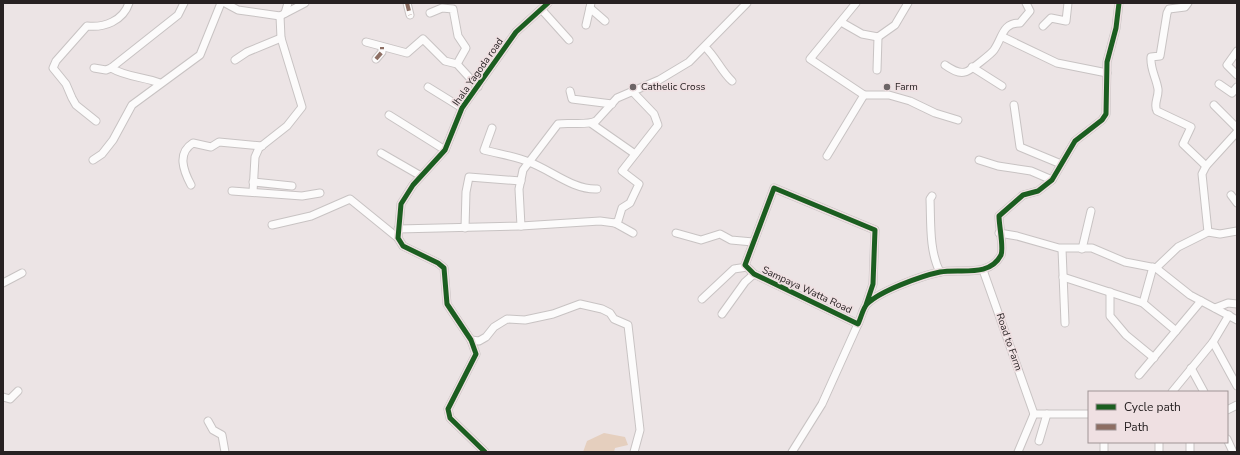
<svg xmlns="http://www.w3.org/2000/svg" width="1240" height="455" viewBox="0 0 1240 455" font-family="'Nunito Sans',sans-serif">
<rect width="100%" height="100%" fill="#ece4e5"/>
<path fill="#e5cfbe" d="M604,433L625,437L628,445L615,448L614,452H583L587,441Z"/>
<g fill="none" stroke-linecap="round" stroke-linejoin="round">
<defs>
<g id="minor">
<path d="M225,3L238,10L280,16L305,3"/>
<path d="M407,3L410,15"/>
<path d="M1188,3L1185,7L1169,9L1167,13L1160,56L1151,57C1150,69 1156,77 1158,89C1159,97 1153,104 1157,111L1191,127L1183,144L1206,166"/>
<path d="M590,8L605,21"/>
<path d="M542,10L569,40"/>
<path d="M285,13L288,3"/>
<path d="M430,13L442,8L453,9L458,36L466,48L457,64"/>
<path d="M841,22L862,34L878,37L895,25L908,3"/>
<path d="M586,25L591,3"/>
<path d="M1043,26L1051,18L1066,21L1068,3"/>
<path d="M1005,38L1057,63L1107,73"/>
<path d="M366,42L407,53L423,39L445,61L457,64L478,87"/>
<path d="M705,47C716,57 721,71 732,81"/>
<path d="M1237,51L1227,65L1237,75"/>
<path d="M376,59L382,52V47"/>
<path d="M235,60L247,52L281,38"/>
<path d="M945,65C951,69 958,74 965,72C969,72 992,53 994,50C1003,37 1002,23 1020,23L1030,11L1026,3"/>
<path d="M972,67L1002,86"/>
<path d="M94,68L106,70L111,68L178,15L184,3"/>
<path d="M111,68C126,77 144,77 160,83"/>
<path d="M877,70L878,37"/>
<path d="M1219,84L1232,93L1237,87"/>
<path d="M428,87L462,108"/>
<path d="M570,91L572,99L612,104"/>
<path d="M864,95H889L910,101L935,113L958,120"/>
<path d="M1014,105L1020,147L1061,164"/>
<path d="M1214,105L1237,128"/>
<path d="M389,115L445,150"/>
<path d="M96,121L76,105L72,98L66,84L53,68L56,61L87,26C104,28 123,21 129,3"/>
<path d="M592,124L635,154"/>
<path d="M492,128L484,150C499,154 515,156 529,162C551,170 573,190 597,189"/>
<path d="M381,153L421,176"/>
<path d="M827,156L864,95L810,59L856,3"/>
<path d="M93,160L102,154L113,140L132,105L200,55L221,3"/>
<path d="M979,160L998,166L1031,171L1052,180"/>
<path d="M253,182L292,186"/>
<path d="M191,185C183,170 177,153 193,143L211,147L219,142L262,146"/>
<path d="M232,191L302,196L320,193"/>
<path d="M253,192L255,157L259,148L287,126L302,107L281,38L280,16"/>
<path d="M1231,195L1237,203"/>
<path d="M932,196L930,199C931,222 929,251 940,272"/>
<path d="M615,223L618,221L622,208L630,203L639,184L622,171L658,125L654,114L632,91"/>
<path d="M272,225L311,216L350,199L398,238"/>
<path d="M521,226L519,189L523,170L558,124C569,122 586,126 596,121L617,98L659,80L689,62L747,3"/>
<path d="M465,228L466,192L469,177L521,181"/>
<path d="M398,229L521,226L600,221L615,223L633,233"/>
<path d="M1208,232L1202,174L1206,166L1237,132"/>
<path d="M676,233L701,240L720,234L731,240L753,242"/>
<path d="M999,233L1017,236L1059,248H1092L1125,262L1156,268L1190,295L1237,320"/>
<path d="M1062,249L1065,323"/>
<path d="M1082,249L1091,211"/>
<path d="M1156,268L1178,247L1208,232L1220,234L1237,231"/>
<path d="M983,270L1034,414"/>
<path d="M1063,277L1143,303L1176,331"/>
<path d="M3,283L22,273"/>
<path d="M1110,292V316L1126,335L1154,358"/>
<path d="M702,299L734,269L747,267"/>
<path d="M1143,303L1153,267"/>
<path d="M866,305L873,284L875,230L774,188L745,265L754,274L858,324C861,318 863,308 867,304C880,291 921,276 940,272C960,268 989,278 1001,255C1004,248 999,226 999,216L1023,195L1038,191L1052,180L1075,141L1102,120L1106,114L1107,62L1116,28L1119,3"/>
<path d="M1215,308L1228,303L1237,304"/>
<path d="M722,314L745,282L754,274"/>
<path d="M471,340L479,341L486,337L494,327L507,319L525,320L553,314L580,304L602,309L610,313L614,319L628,325L640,430L634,452"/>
<path d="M1213,342L1237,386"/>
<path d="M1191,368L1204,392"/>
<path d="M1139,375L1201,301"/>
<path d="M1172,392L1213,342L1229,315"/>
<path d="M3,397L10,399L18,391"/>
<path d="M1227,410L1237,405"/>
<path d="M1034,414H1089"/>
<path d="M208,421L213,430L222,435L225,452"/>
<path d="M1227,439L1233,452"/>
<path d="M1039,441L1047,414"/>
<path d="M1104,442V452"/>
<path d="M1159,442V452"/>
<path d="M1190,442V452"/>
<path d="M485,452L450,418L448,409L476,354L471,340L447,304L444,268L438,263L403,246L398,238L401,204L413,185L445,150L462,108L516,32L548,3"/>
<path d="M792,452L822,404L858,324"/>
<path d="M1018,452L1034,414"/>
</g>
</defs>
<use href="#minor" stroke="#c8c3c3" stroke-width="9"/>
<use href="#minor" stroke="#fcfbfb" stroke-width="7"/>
<g stroke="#8d6e63" stroke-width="4" stroke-dasharray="8 4" stroke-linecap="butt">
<path d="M407,3L410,15"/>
<path d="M376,59L382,52V47"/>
</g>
<defs>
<g id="cycleway">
<path d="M866,305L873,284L875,230L774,188L745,265L754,274L858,324C861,318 863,308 867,304C880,291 921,276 940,272C960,268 989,278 1001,255C1004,248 999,226 999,216L1023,195L1038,191L1052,180L1075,141L1102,120L1106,114L1107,62L1116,28L1119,3"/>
<path d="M485,452L450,418L448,409L476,354L471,340L447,304L444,268L438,263L403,246L398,238L401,204L413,185L445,150L462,108L516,32L548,3"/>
</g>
</defs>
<use href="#cycleway" stroke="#efe0e2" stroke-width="8"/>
<use href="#cycleway" stroke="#1b5e20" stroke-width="5"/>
</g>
<g fill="#6c6566" stroke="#efe0e2" stroke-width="1.5">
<circle cx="633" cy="87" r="4"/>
<circle cx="887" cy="87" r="4"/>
</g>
<g text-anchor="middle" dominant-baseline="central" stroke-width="3.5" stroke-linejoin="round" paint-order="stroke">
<g font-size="10" fill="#272122" stroke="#efe0e2">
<text transform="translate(478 72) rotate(-55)">Ihala Yagoda road</text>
<text transform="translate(807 290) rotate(25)">Sampaya Watta Road</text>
<text transform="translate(1009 342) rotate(71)">Road to Farm</text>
</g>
<g font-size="10" fill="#272122" stroke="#efe0e2" text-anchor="start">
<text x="641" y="87">Cathelic Cross</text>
<text x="895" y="87">Farm</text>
</g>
</g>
<rect width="1240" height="455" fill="none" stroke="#272122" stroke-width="8"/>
<rect x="1088" y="391" width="140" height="52" fill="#efe0e2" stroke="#9f9495"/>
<rect x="1096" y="404" width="20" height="6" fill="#1b5e20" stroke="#9f9495"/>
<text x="1124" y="411" font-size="12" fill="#272122">Cycle path</text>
<rect x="1096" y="424" width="20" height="6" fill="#8d6e63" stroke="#9f9495"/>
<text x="1124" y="431" font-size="12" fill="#272122">Path</text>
</svg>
